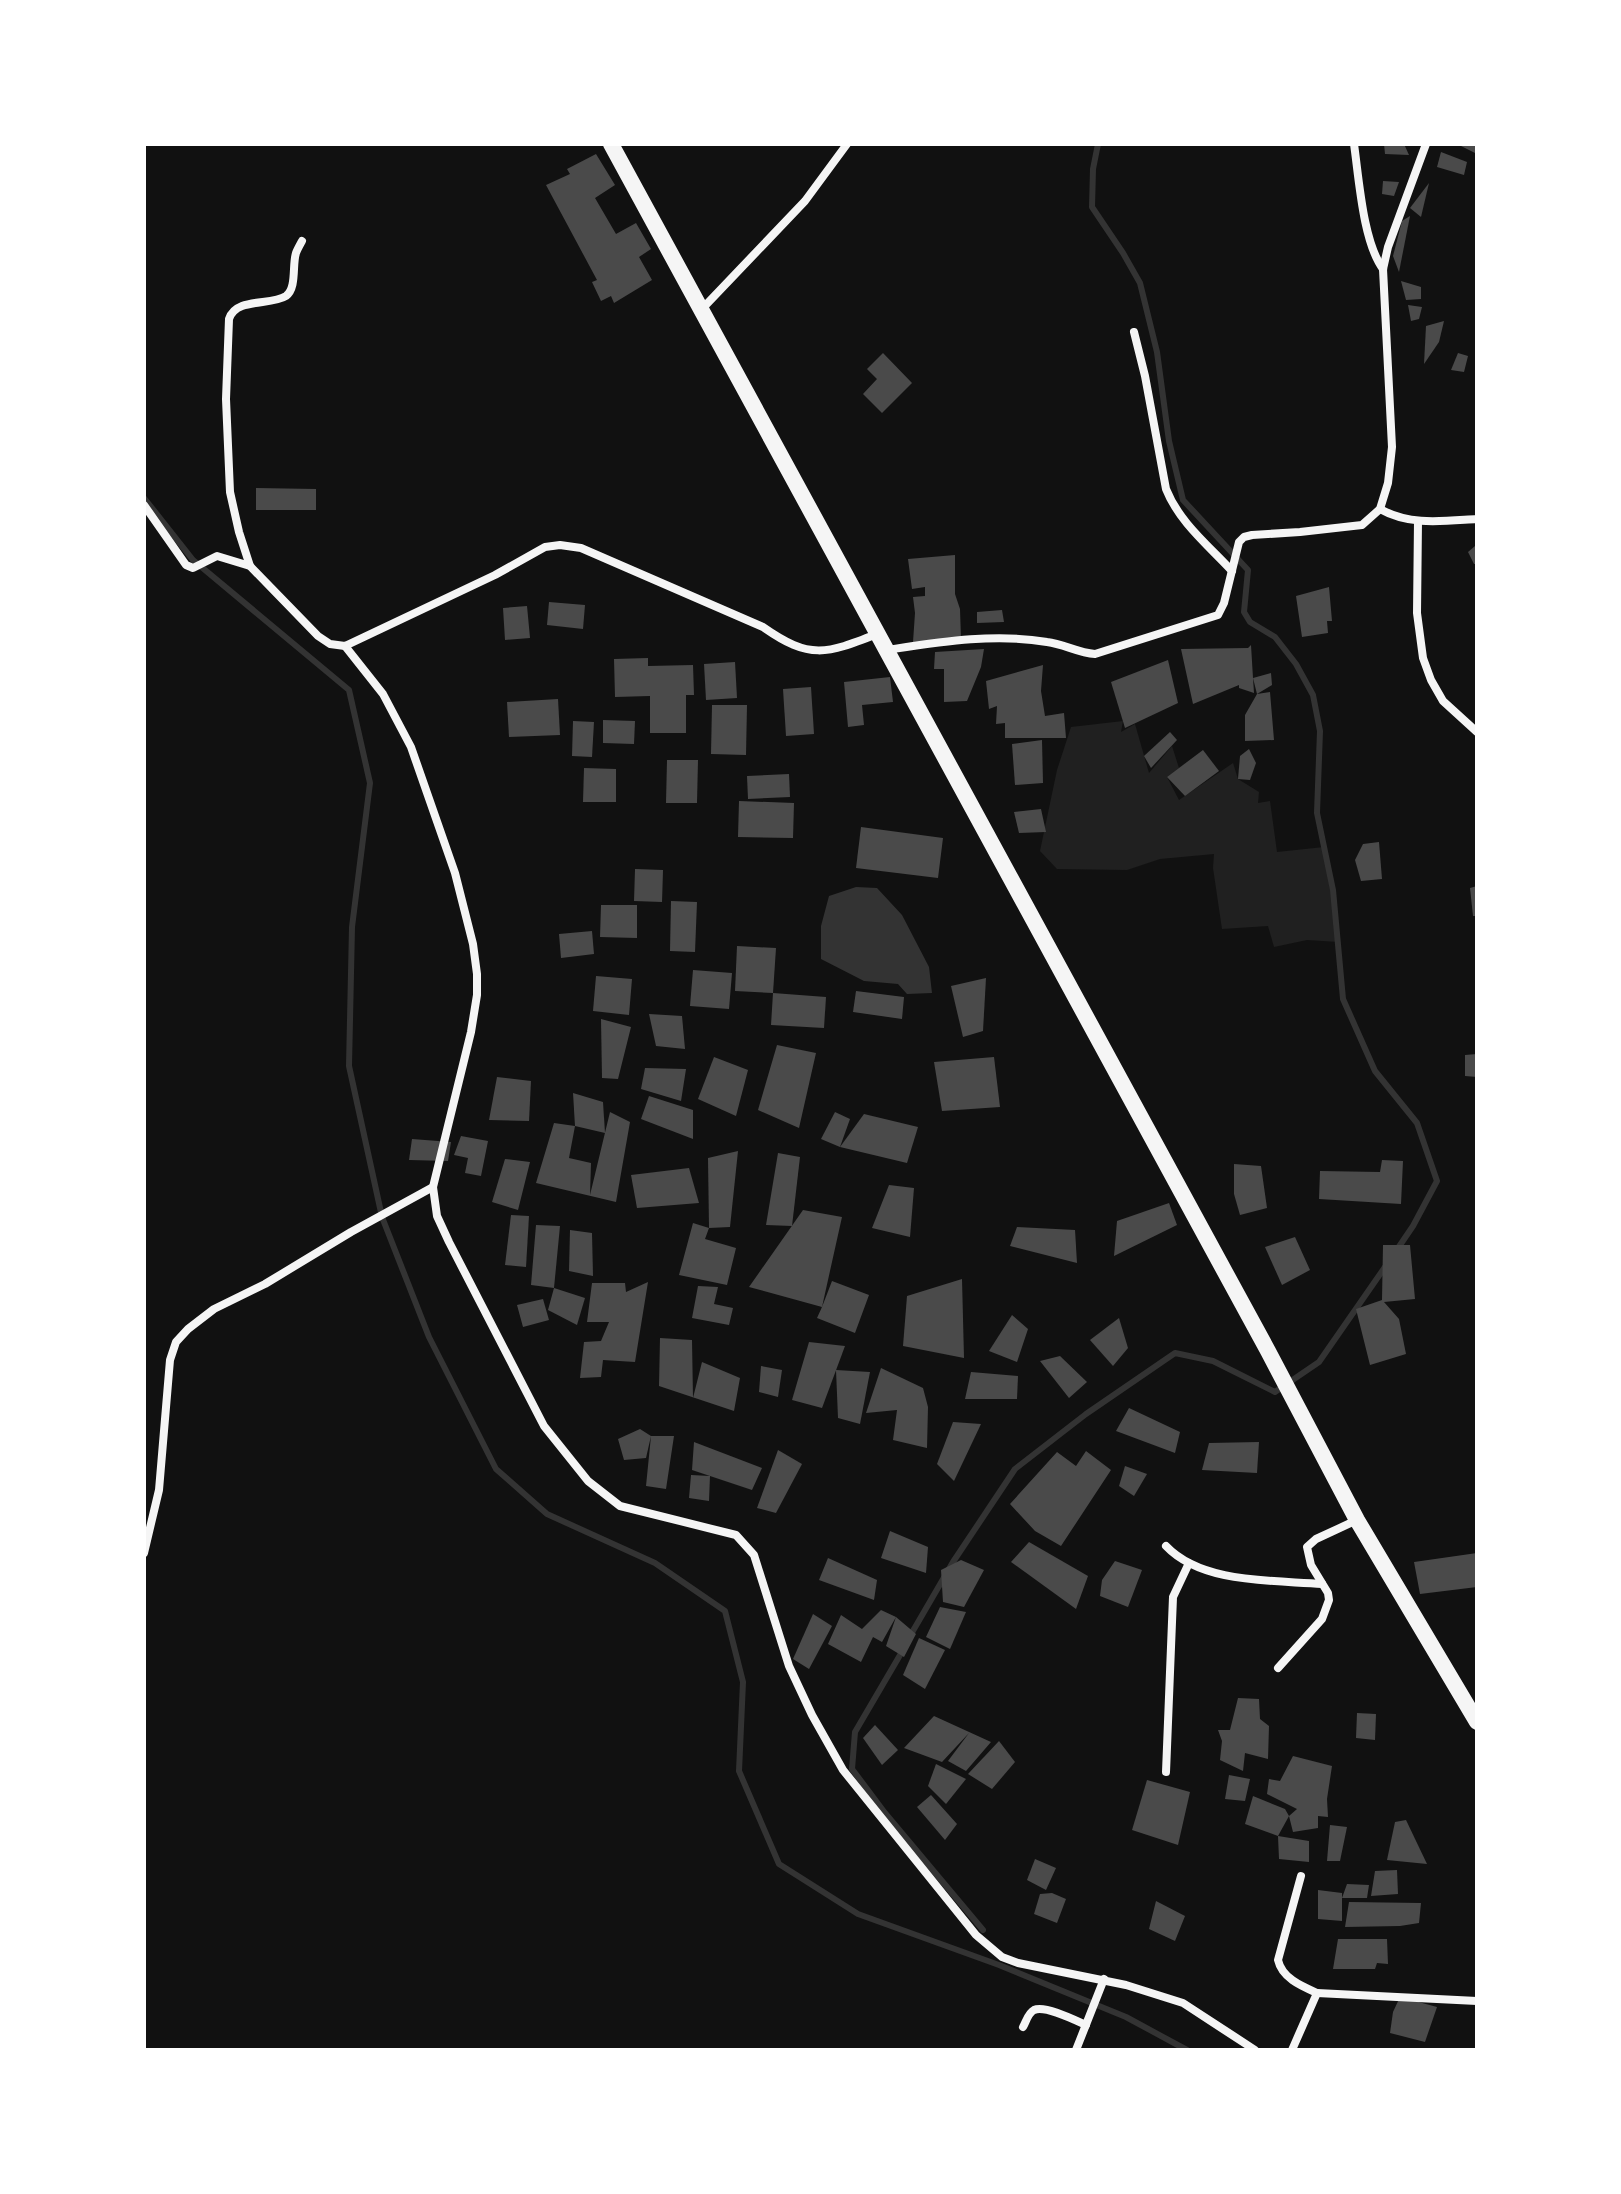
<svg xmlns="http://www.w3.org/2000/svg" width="1621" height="2194" viewBox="0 0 1621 2194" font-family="Quicksand,sans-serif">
<rect width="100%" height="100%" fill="#111"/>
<path fill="#202020" d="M1123,721L1121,732L1135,724L1149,773L1172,746L1179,768L1167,777L1179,800L1233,763L1238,779L1259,792L1258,803L1270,801L1277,852L1324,847L1338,942L1307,940L1274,947L1268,926L1222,929L1213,868L1214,854L1160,859L1127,870L1057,869L1040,851L1057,770L1071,727Z"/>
<path fill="#333" d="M856,887L877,888L902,915L929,967L932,993L907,994L898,984L864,981L821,959V926L829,896Z"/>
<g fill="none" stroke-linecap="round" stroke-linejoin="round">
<g stroke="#333" stroke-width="6">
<path d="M1098,144L1093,169L1092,207L1123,253L1140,283L1157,352L1169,441L1183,500L1248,570L1244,612L1250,622L1275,637L1296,664L1313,695L1320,731L1317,813L1333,890L1343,999L1375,1071L1417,1123L1437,1181L1413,1226L1396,1251"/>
<path d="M144,498L193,560L349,690L370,783L352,927L349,1066L382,1217L429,1337L496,1469L547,1514L655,1563L725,1611L743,1682L739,1771L779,1864L858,1914L999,1965L1126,2017L1187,2050"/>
<path d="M910,1636L953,1562L1015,1469L1086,1414L1175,1353L1213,1361L1275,1392L1319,1362L1385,1267"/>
<path d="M903,1650L855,1732L852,1769L885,1813L983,1930"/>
</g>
</g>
<g fill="#4a4a4a">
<path d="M1384,144H1404L1409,155L1385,154Z"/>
<path d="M1457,144H1477V154Z"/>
<path d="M1441,152L1467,162L1464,175L1437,167Z"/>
<path d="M596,154L615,185L595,198L616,234L636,223L651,249L639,257L652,280L614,303L611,296L601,301L592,282L597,280L546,185L570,174L567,169Z"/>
<path d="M1383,181L1399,182L1394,196L1382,194Z"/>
<path d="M1429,183L1421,217L1410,208Z"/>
<path d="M1410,216L1399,272L1393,256L1402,221Z"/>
<path d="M1401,281L1421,287V299L1406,300Z"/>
<path d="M1408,305L1422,307L1419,319L1411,321Z"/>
<path d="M1444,321L1439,342L1424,364L1426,326Z"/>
<path d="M883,353L912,383L882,413L863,394L877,379L867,369Z"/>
<path d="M1458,353L1468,356L1464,372L1451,370Z"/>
<path d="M256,488L316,489V510H256Z"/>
<path d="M1475,546L1477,548V564H1474L1468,552Z"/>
<path d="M955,555V594L960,609L961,639L913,642L915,613L913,597L925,596V587L912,589L908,559Z"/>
<path d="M1329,587L1332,621H1327L1328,633L1302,637L1296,596Z"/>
<path d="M549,602L585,605L583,629L547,625Z"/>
<path d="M527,606L530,638L505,640L503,608Z"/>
<path d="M1002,610L1004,622L977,623V612Z"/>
<path d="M1251,645L1253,678L1271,673L1272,685L1257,694L1270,692L1274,740L1245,741V715L1257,694L1253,678L1254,693L1239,688V685L1193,704L1181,649L1248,648Z"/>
<path d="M984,649L981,667L967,701L944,702V669H934L935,652Z"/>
<path d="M648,658V666L693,665L694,695H686V733H650V696L615,697L614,659Z"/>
<path d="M1168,660L1178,703L1125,728L1111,682Z"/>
<path d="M735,662L737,698L706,700L704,664Z"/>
<path d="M1043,665L1041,691L1045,716L1064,713L1066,738H1005V723L996,724L997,706L989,709L986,681Z"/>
<path d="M890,677L893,702L862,705L864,725L848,727L844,682Z"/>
<path d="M811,687L814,734L786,736L783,689Z"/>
<path d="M558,699L560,735L509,737L507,702Z"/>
<path d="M712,705H747L746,755L711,754Z"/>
<path d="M603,720L635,721L634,744L603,743Z"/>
<path d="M573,721L594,722L592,757L572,756Z"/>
<path d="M1170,732L1177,740L1151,768L1144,756Z"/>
<path d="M1042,740L1043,783L1015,785L1012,744Z"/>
<path d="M1249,749L1256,763L1250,780L1238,779L1240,756Z"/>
<path d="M1203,750L1219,771L1185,796L1167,777Z"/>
<path d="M667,760H698L697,803H666Z"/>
<path d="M584,768L616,769V802H583Z"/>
<path d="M789,774L790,797L748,799L747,776Z"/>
<path d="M739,801L794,803L793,838L738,837Z"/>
<path d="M1041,809L1046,832L1019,833L1014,812Z"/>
<path d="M861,827L943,838L938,878L856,868Z"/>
<path d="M1379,842L1382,879L1361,881L1355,860L1363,844Z"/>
<path d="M635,869L663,870L662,902L634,901Z"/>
<path d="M1477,886V916H1473L1470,888Z"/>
<path d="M671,901L697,902L695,952L670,951Z"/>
<path d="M601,905H637V938L600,937Z"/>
<path d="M592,931L594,954L561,958L559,934Z"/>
<path d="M737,946L776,948L773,993L735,991Z"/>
<path d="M693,970L732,973L729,1009L690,1006Z"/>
<path d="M596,976L632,979L629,1015L593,1011Z"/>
<path d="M986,978L983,1031L963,1037L951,986Z"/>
<path d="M856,991L904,997L902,1019L853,1012Z"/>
<path d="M773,993L826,997L824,1028L771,1025Z"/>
<path d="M649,1014L682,1016L685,1049L656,1046Z"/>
<path d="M601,1019L631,1027L618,1079L602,1078Z"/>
<path d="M777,1045L816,1053L799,1128L758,1110Z"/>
<path d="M1477,1054V1077L1465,1076V1055Z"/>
<path d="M714,1057L748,1070L736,1116L698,1099Z"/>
<path d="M994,1057L1000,1107L942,1111L934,1062Z"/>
<path d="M645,1068L686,1069L681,1101L641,1089Z"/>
<path d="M497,1077L531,1081L529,1121L489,1120Z"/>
<path d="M573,1093L603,1102L605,1133L575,1126Z"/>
<path d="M649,1096L693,1110V1139L641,1119Z"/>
<path d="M610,1112L630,1122L616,1202L536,1183L554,1123L575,1126L569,1158L591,1163L590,1195Z"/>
<path d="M835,1112L850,1119L840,1147L821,1139Z"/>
<path d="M864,1114L918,1127L907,1163L840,1147Z"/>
<path d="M461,1136L488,1141L481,1176L465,1173L468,1158L454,1155Z"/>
<path d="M412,1139L451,1142L448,1161L409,1160Z"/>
<path d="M738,1151L730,1227L709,1228L708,1158Z"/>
<path d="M778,1153L800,1157L792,1226L766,1225Z"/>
<path d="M505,1159L530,1162L518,1210L492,1202Z"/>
<path d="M1382,1160L1403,1161L1401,1204L1319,1199L1320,1171L1380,1172Z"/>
<path d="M1234,1164L1261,1166L1267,1208L1240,1215L1234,1194Z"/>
<path d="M689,1168L699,1203L637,1208L631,1175Z"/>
<path d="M889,1185L914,1188L910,1237L872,1228Z"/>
<path d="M1169,1203L1177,1225L1114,1256L1117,1221Z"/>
<path d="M803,1210L842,1217L822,1307L832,1281L869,1295L855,1333L817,1318L822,1307L749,1287Z"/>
<path d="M511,1215L529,1216L526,1267L505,1265Z"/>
<path d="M693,1223L709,1228L705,1239L736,1248L727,1285L679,1275Z"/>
<path d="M536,1225L560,1226L554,1288L531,1285Z"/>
<path d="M1017,1227L1075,1230L1077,1263L1010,1246Z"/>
<path d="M570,1230L592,1233L593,1276L569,1271Z"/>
<path d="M1295,1237L1310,1270L1282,1285L1265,1247Z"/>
<path d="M1383,1245H1410L1415,1299L1384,1302L1399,1319L1406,1354L1370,1365L1356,1309L1382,1300Z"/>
<path d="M962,1279L964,1358L903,1346L907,1296Z"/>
<path d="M648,1282L635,1362L603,1360L601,1377L580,1378L584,1342L601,1341L609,1322H587L592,1283H625L626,1292Z"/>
<path d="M698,1286L718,1287L714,1304L733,1308L729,1325L692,1318Z"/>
<path d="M554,1288L585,1298L577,1325L548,1310Z"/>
<path d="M543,1299L549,1320L523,1327L517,1305Z"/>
<path d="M1012,1315L1028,1329L1017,1362L989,1351Z"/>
<path d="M1119,1318L1128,1348L1113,1366L1090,1340Z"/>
<path d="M660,1338L692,1340L693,1398L702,1362L740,1378L734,1411L659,1386Z"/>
<path d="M809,1342L845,1346L822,1408L792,1400Z"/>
<path d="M1060,1356L1087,1382L1069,1398L1040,1361Z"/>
<path d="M761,1366L782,1370L778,1397L759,1392Z"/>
<path d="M881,1368L923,1388L928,1407L927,1448L893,1440L897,1410L866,1413Z"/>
<path d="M836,1370L870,1372L860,1424L838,1418Z"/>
<path d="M971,1372L1018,1376L1017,1399H965Z"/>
<path d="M1129,1408L1180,1432L1175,1453L1116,1431Z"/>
<path d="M953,1422L981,1424L954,1481L937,1464Z"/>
<path d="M640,1429L651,1436H674L666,1489L646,1486L651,1436L646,1458L624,1460L618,1439Z"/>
<path d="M694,1442L762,1468L752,1490L710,1476L709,1501L689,1498L691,1475L710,1476L692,1470Z"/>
<path d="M1259,1442L1257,1473L1202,1470L1209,1443Z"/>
<path d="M778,1450L802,1464L776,1513L757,1508Z"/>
<path d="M1086,1451L1111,1470L1061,1546L1035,1531L1010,1504L1057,1452L1076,1466Z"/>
<path d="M1125,1466L1147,1474L1134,1496L1119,1486Z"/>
<path d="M890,1531L928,1547L926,1573L881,1558Z"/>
<path d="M1029,1542L1088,1576L1076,1609L1011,1562Z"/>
<path d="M1477,1553V1587L1420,1594L1414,1562Z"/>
<path d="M828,1558L877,1580L874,1600L819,1580Z"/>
<path d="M961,1560L984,1570L964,1607L943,1602L941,1570Z"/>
<path d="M1115,1561L1142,1570L1128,1607L1100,1596L1102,1580Z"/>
<path d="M940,1607L966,1612L950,1649L926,1637Z"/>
<path d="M881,1610L896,1617L916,1634L904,1657L886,1646L896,1617L882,1642L873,1637L861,1662L828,1644L841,1615L862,1629Z"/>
<path d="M813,1614L832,1626L809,1669L793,1659Z"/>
<path d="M919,1638L945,1650L925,1689L903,1675Z"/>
<path d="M1238,1698L1259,1699L1260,1719L1269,1726L1268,1759L1245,1753L1243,1771L1220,1760L1222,1741L1218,1730H1230Z"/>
<path d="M1357,1713L1376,1714L1375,1740L1356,1738Z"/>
<path d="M934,1716L991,1742L966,1771L948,1761L969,1733L942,1762L904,1748Z"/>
<path d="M875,1725L898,1750L882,1765L863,1738Z"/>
<path d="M999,1741L1015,1762L992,1789L968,1774Z"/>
<path d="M1293,1756L1332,1766L1327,1799L1328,1817L1318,1816V1828L1293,1832L1289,1816L1297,1809L1267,1794L1269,1779L1280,1781Z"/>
<path d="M936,1764L966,1779L946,1804L928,1786Z"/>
<path d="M1229,1775L1250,1779L1245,1801L1225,1799Z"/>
<path d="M1147,1780L1190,1792L1178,1845L1132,1830Z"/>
<path d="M931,1795L957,1824L945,1840L917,1807Z"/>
<path d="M1253,1796L1285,1809L1289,1816L1278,1836L1309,1841V1862L1279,1859L1278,1836L1245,1824Z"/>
<path d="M1406,1820L1427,1864L1387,1860L1395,1822Z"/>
<path d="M1330,1825L1347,1827L1340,1861H1327Z"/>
<path d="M1035,1859L1056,1868L1046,1890L1027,1880Z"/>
<path d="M1397,1870L1398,1894L1371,1896L1375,1871Z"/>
<path d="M1347,1884L1369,1885L1367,1898H1342V1921L1318,1919V1890L1342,1893V1898Z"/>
<path d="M1052,1893L1066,1899L1057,1923L1034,1914L1040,1894Z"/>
<path d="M1156,1901L1185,1916L1175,1941L1149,1929Z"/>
<path d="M1349,1902L1421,1903L1419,1923L1400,1926L1345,1927Z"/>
<path d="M1338,1939H1387L1388,1964L1377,1963L1375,1969H1333Z"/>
<path d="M1400,1997L1437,2007L1425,2042L1390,2033L1393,2012Z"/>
</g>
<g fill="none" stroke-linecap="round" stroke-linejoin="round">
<g stroke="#f5f5f5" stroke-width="8">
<path d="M1354,144C1359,179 1363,242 1383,269"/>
<path d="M702,309L805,201L847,144"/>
<path d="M1134,332L1145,376L1166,489C1179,522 1209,546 1232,571"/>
<path d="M144,505L186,565L193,568L217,556L250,566L318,636L330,644L345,646L495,575L545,547L560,545L581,548L763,627C810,660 826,654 877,634"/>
<path d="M1380,509C1410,526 1443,521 1477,519"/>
<path d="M1418,521L1417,613L1423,658L1431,680L1443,701L1477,732"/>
<path d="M250,566L239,532L230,492L226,399L229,319C236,297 271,306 286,296C297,288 292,265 296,253C297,250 301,243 302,241"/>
<path d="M887,650C940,642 994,633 1047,642C1064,644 1078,653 1095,654L1218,615L1224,603L1239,542L1244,537L1252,535L1300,532L1362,525L1380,509L1388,483L1392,447L1383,269L1388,247L1426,144"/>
<path d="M433,1187L437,1216L449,1242L544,1426L588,1481L620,1506L736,1535L754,1555L789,1666L812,1715L843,1770L976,1935L1002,1957L1018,1963L1126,1985L1183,2003L1255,2050"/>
<path d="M1166,1546C1202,1584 1273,1580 1322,1584"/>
<path d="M144,1553L159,1490L170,1360L176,1342L188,1329L214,1309L265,1284L351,1232L433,1187L471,1032L477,995V974L473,944L455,873L411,747L383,694L345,646"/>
<path d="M1278,1668L1322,1619L1329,1600L1328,1593L1311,1565L1307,1547L1316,1539L1357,1520"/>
<path d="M1166,1772L1173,1597L1189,1563"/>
<path d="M1317,1993L1477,2001"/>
<path d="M1023,2027C1026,2022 1028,2013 1034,2010C1045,2005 1075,2020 1086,2025"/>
<path d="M1076,2050L1104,1979"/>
<path d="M1292,2050L1317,1993C1301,1986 1282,1978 1278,1960L1301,1876"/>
</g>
<path stroke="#f5f5f5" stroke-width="16" d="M611,144L1268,1351L1357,1520L1477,1722"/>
</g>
<rect width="1621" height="2194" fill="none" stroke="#ffffff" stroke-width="292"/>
</svg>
